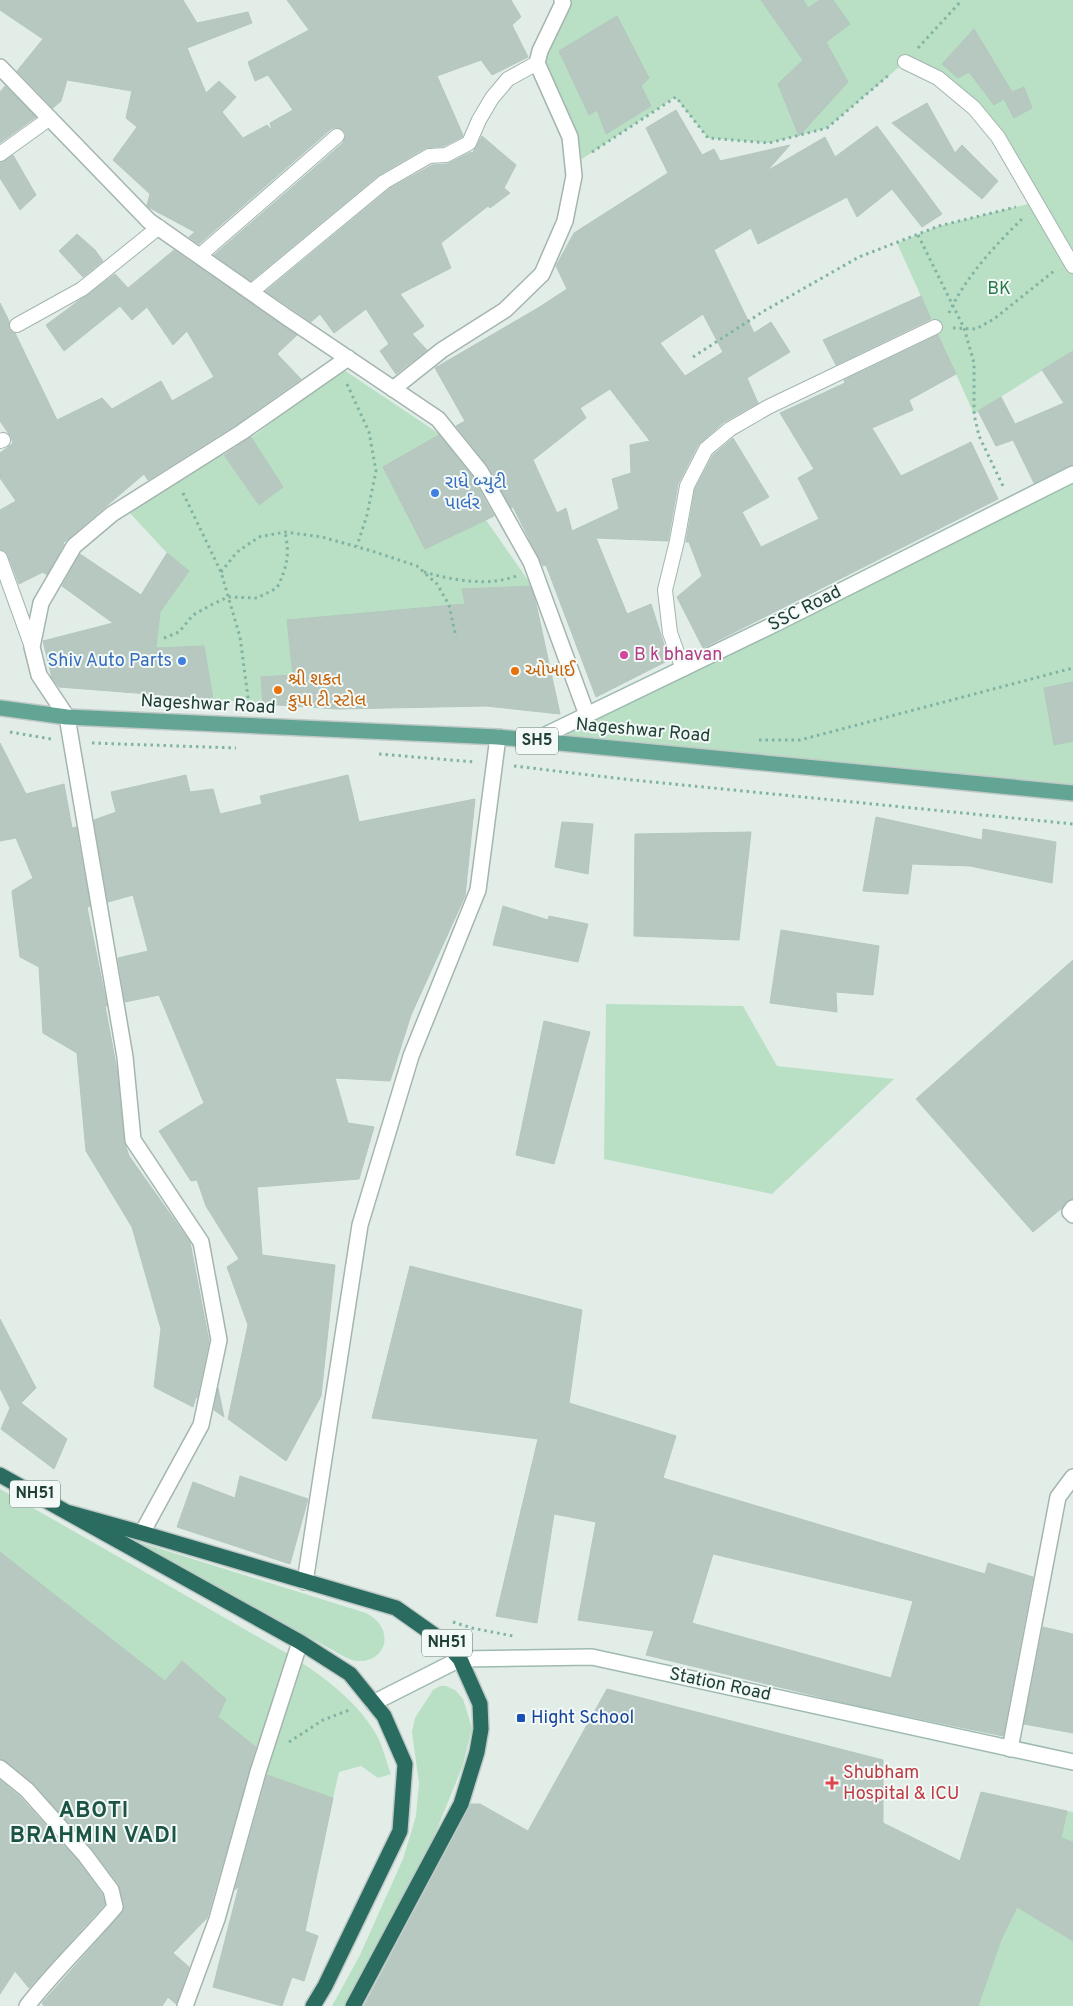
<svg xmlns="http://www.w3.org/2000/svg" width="1073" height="2006" viewBox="0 0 1073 2006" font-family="Overpass,'Noto Sans Gujarati',sans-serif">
<rect width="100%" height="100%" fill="#e2ede8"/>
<g fill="#b9e0c4">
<path d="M562,0H1073V351L974,414L897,243L939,226L1036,202L974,108L905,62L827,128L769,143L708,138L675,97L573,165L540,51Z"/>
<path d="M341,368L441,435L384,467L425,549L486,520L532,586L463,589L472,636L287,621L293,675L261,677L263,704L213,699L204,646L156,648L158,633L146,631L189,571L167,553L129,512L223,454L259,505L283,487L251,438Z"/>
<path d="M1073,473V793L535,740Z"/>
<path d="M606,1004L743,1006L777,1066L894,1079L772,1194L604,1159Z"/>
<path d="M0,1489L295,1658C326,1679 357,1701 376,1734C383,1746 386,1761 391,1774L378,1778L361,1766L339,1772L333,1798L258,1772L264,1753L218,1717L226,1699L165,1681L0,1552Z"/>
<path d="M132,1540L366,1613C396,1628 387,1663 357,1661C353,1661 348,1658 345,1657Z"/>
<path d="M440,1686H446L455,1690L463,1699L472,1728L463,1765L433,1839L344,2006H332L360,1955L403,1859L416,1816L419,1783L412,1732L415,1718L433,1690Z"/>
<path d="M1067,1811L1073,1812V1842L1061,1838Z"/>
<path d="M1017,1907L1069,1939L1073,1931V2006H978L1001,1940Z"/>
</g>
<g fill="#b7c8c1" stroke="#b4c7bf" fill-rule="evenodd">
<path d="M0,0H183L197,23L248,12L252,23L187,48L206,93L219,81L236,97L222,112L243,138L267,125L272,130L270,123L293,110L268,75L255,81L248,62L309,30L287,0H511L521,17L512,25L528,57L492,75L481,60L437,76L463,135L462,137L444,146L425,148L379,175L251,281L214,255L343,143L346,135L343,130L336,127L331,129L199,244L189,237L195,232L148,207L147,205L150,194L113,160L137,127L126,118L132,91L67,80L61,101L53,108L17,71L43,39L0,10Z"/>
<path d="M761,0H803L808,8L820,0H833L850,24L826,42L848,82L799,136L778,84L803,60Z"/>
<path d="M617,16L649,78L641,86L651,106L606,134L597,110L589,115L559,51Z"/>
<path d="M974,29L1012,92L1024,87L1032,108L1014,118L1004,99L994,105L969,72L958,78L942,64Z"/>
<path d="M5,86L36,117L0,143V92Z"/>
<path d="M927,103L955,153L962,145L998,181L982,199L892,123Z"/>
<path d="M676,110L702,155L714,149L720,161L790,145L767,171L825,137L835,157L877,126L942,214L922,227L892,189L857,217L847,197L758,244L751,228L714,250L754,333L771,322L790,352L747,378L758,403L724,422L698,445L678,484L668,541L596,538L627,614L651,604L669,660L596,697L546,565L543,566L513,507L511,508L488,466L456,426L465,421L435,368L538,308L567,289L556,266L574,233L668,173L646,128ZM703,314L723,352L685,376L660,343ZM610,389L650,441L630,445L631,473L612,479L619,509L572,531L566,508L557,513L533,460L586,418L580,408Z"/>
<path d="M482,136L516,165L504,188L510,193L490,208L488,206L441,243L451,268L400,294L424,326L412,334L427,350L396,374L380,351L389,344L366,309L334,333L320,314L311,322L266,291L389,189L432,165L447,164L471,152L472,154Z"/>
<path d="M13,155L36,195L20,210L0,178V163Z"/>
<path d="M77,234L95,250L103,261L83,277L59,251Z"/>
<path d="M174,250L297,335L277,354L301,379L237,424L148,480L144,474L63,543L64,544L47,575L43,572L19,584L8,555L5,551L0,549V510L16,501L0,478V453L13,443L11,437L0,421V303L9,321V329L15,333L57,420L102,398L112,409L161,381L172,401L214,377L187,331L173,345L147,307L132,320L120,306L64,351L46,325L115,274L128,288Z"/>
<path d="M921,296L931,319L836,365L823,340Z"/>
<path d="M938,335L956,374L909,400L913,410L872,428L901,476L971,442L998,499L703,648L677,597L702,576L689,542H686L695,489L713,455L733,438L769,497L742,512L761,547L819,519L798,478L814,469L780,413L845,383L844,380Z"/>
<path d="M1073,351V464L1034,483L1013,440L996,446L978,411L1001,397L1015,424L1064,403L1042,370Z"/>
<path d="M439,435L472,476L494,516L425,549L383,467Z"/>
<path d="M251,437L283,487L259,505L224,455Z"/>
<path d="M167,553L189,571L160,612L156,648L204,646L213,699L59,687L52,678L43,641L113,623L62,586L80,554L141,595Z"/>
<path d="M530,586L535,599L560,714L486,706L338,709L263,704L261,677L293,675L287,620L465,604L462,589Z"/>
<path d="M1073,682V741L1054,745L1044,688Z"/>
<path d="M0,743L26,794L64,784L72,828L76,827L90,906L87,907L107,1006H105L117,1070L124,1141L129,1156L190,1242L209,1341L197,1398L196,1397L193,1407L154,1387L161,1329L132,1227L86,1151L77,1053L43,1033L39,967L20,957L12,891L33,878L16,838L0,841Z"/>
<path d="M186,775L190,792L213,789L220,814L262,804L260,796L348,775L359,822L475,799L465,896L411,1015L390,1081L335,1078L348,1123L374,1127L359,1179L257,1187L262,1255L335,1265L321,1396L286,1461L228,1419L248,1325L227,1267L239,1259L206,1206L197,1180L191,1181L159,1131L204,1103L159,995L125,1002L118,958L148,951L133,895L108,902L94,820L116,812L111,792Z"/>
<path d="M876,817L982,840L983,829L1056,842L1052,883L970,866L912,864L908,894L863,891Z"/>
<path d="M562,822L593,824L588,874L555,867Z"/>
<path d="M751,832L739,940L634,936L635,834Z"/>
<path d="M503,906L548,920L549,916L588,924L578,962L493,945Z"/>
<path d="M781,930L879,946L873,995L836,992L837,1012L770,1003Z"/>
<path d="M1073,960V1199L1066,1202L1062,1208L1033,1232L916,1099Z"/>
<path d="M544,1021L590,1032L554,1164L516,1155Z"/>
<path d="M410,1266L582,1310L569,1403L676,1436L663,1478L985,1574L988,1563L1033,1577L1003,1736L854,1705L646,1655L654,1631L578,1620L596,1522L554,1514L537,1623L496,1616L538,1439L372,1418ZM713,1554L913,1601L891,1678L692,1623Z"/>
<path d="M0,1319L36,1388L21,1403L67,1439L54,1469L1,1429L10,1408L0,1388Z"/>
<path d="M218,1388L224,1417L214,1410Z"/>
<path d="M240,1476L308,1499L290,1564L177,1527L193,1482L235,1498Z"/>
<path d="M0,1552L165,1681L182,1661L226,1699L218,1717L256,1747L207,1918L173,1953L189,1967L176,2004L168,1997L162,2006H44L42,2003L122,1913L124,1905L119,1885L92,1849L34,1784L6,1761L0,1759Z"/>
<path d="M1043,1627L1073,1634V1733L1024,1724Z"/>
<path d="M607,1689L883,1760V1823L960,1861L981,1792L1067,1811L1061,1838L1073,1842V1941L1017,1907L1001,1940L978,2006H364L471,1804H480L528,1831Z"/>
<path d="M267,1775L333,1798L305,1931L318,1936L304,1981L292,1977L282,2006L213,1987L239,1886L235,1890Z"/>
<path d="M0,1780L20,1797L78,1861L102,1894L105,1904L29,1988L15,1971L0,1994Z"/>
</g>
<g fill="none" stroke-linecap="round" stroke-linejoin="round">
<defs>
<g id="lane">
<path d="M905,62L938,78L974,108L998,137L1073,266"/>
<path d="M0,154L50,118"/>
<path d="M199,256L337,136"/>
<path d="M251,292L384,182L429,156L446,155L469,143L479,120L492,98L508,79L537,63"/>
<path d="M17,325L82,289L159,227"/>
<path d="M0,441L3,440"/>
<path d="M0,558L32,647"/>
<path d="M683,669L670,633L665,590L677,541L687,486L706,449L730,429L768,407L935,327"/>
</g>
<g id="street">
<path d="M0,67L149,221L288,318L438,419L480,471L531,562L587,715"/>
<path d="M393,389L442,350L505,310L542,274L565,221L574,176L570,137L537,63L540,51L563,3L562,0"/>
<path d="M1073,1208L1070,1212L1073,1215"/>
<path d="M142,1533L201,1425L219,1340L201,1242L133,1140L125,1057L67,717L39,675L32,647L41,603L74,546L112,514L242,432L348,358"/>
<path d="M305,1582L360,1225L411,1056L478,890L498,737"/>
<path d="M1010,1749L1058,1497L1073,1477"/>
<path d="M0,1768L27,1790L85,1855L111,1890L115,1907C87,1940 53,1972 27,2006"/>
<path d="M185,2006L217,1919L258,1772L300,1642"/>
</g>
<g id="secondary">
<path d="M535,740L777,623L1073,474"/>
<path d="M373,1703L460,1659L592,1657L1073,1762"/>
</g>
<path id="primary" d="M0,708L67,717L498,737L1073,793"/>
<g id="highway">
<path d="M0,1475L300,1642L350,1674L384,1716L405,1764L400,1831L325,1986L313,2006"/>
<path d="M70,1513L142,1533L396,1608L447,1644L460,1659L480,1704L481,1729L477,1752L461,1804L353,2006"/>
</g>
</defs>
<use href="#lane" stroke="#a4b5af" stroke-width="16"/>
<use href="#street" stroke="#a4b5af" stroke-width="18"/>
<use href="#secondary" stroke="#9fbab0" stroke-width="18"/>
<use href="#primary" stroke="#c1c9c7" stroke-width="18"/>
<use href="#highway" stroke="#c1c9c7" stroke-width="18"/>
<g stroke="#80b3a3" stroke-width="3" stroke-dasharray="2.5 4" stroke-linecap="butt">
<path d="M918,48L962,0"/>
<path d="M592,152L676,97L708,138L769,143L827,128L890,74"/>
<path d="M918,235L964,328L974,363V414L979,436L1003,486"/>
<path d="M949,313C964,279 996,244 1023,218"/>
<path d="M953,328L976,329L994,319L1054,271"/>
<path d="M693,357L764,311L859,257L939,226L1016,207"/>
<path d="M347,384L369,432L376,471L367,515L357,546"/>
<path d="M183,493L221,572L240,637L249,705"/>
<path d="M221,572L237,552L259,537L285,532L322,537L372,551L417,566L437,584L449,605L456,637"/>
<path d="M424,572C453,580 487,587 516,576"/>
<path d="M164,638L179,632L193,615L211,605L228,597L257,598L277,588C287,567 290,555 285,532"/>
<path d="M10,732L51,739"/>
<path d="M759,740H800L1073,668"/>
<path d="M92,743L236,748"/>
<path d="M379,754L475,762"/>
<path d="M514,766L623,779L1073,824"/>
<path d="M453,1622L472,1628L513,1636"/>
<path d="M289,1742L323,1720L352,1709"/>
</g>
<use href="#lane" stroke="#fff" stroke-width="14"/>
<use href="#street" stroke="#fff" stroke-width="15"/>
<use href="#secondary" stroke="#fff" stroke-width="15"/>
<use href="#primary" stroke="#63a595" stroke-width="15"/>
<use href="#highway" stroke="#2a6d60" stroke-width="15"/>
</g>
<g fill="#3f7fe0" stroke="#f2f9f6" stroke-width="2">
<circle cx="435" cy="493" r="5"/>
<circle cx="182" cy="661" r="5"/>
</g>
<circle fill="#d1479c" stroke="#f2f9f6" stroke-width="2" cx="624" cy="655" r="5"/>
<g fill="#e8710a" stroke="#f2f9f6" stroke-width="2">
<circle cx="515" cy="671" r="5"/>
<circle cx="278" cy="690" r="5"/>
</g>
<rect fill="#1a4fb4" stroke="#f2f9f6" stroke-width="2" x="516" y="1713" width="10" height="10" rx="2.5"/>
<path fill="#e0444e" stroke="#f2f9f6" stroke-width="2" d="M829.5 1775.5h5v5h5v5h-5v5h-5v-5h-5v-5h5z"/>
<g text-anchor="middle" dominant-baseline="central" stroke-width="4" stroke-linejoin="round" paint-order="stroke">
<g fill="#f2f9f6" stroke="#5f7770" stroke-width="1">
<rect x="516" y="727.5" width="42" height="27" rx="4"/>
<rect x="10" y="1480.5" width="50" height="27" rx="4"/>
<rect x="422" y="1629.5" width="50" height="27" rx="4"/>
</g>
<g font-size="16" font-weight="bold" fill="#203f37">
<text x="537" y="741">SH5</text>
<text x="35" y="1494">NH51</text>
<text x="447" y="1643">NH51</text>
</g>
<g font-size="18" fill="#287947" stroke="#f2f9f6">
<text x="999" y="289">BK</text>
</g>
<g font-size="18" fill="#366cbe" stroke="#f2f9f6" text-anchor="start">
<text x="445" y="483">રાધે બ્યુટી<tspan x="445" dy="21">પાર્લર</tspan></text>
<text x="172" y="661" text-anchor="end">Shiv Auto Parts</text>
</g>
<g font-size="18" fill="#203f37" stroke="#f2f9f6">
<text transform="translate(805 609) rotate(-27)">SSC Road</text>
<text transform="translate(208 705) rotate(3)">Nageshwar Road</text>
<text transform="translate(643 731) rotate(5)">Nageshwar Road</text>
<text transform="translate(720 1685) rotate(12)">Station Road</text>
</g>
<g font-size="18" fill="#b23c85" stroke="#f2f9f6" text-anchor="start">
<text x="634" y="655">B k bhavan</text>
</g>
<g font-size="18" fill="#c56008" stroke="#f2f9f6" text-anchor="start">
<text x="525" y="671">ઓખાઈ</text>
<text x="288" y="680">શ્રી શકત<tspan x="288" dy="21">કુપા ટી સ્ટોલ</tspan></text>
</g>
<g font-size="18" fill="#164399" stroke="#f2f9f6" text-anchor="start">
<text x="531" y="1718">Hight School</text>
</g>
<g font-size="18" fill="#be3a42" stroke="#f2f9f6" text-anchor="start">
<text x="843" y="1773">Shubham<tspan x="843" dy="21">Hospital &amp; ICU</tspan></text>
</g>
<g font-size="22" font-weight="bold" letter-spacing="1" fill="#1b5345" stroke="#f2f9f6">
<text x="94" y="1811">ABOTI<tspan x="94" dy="25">BRAHMIN VADI</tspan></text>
</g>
</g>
</svg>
